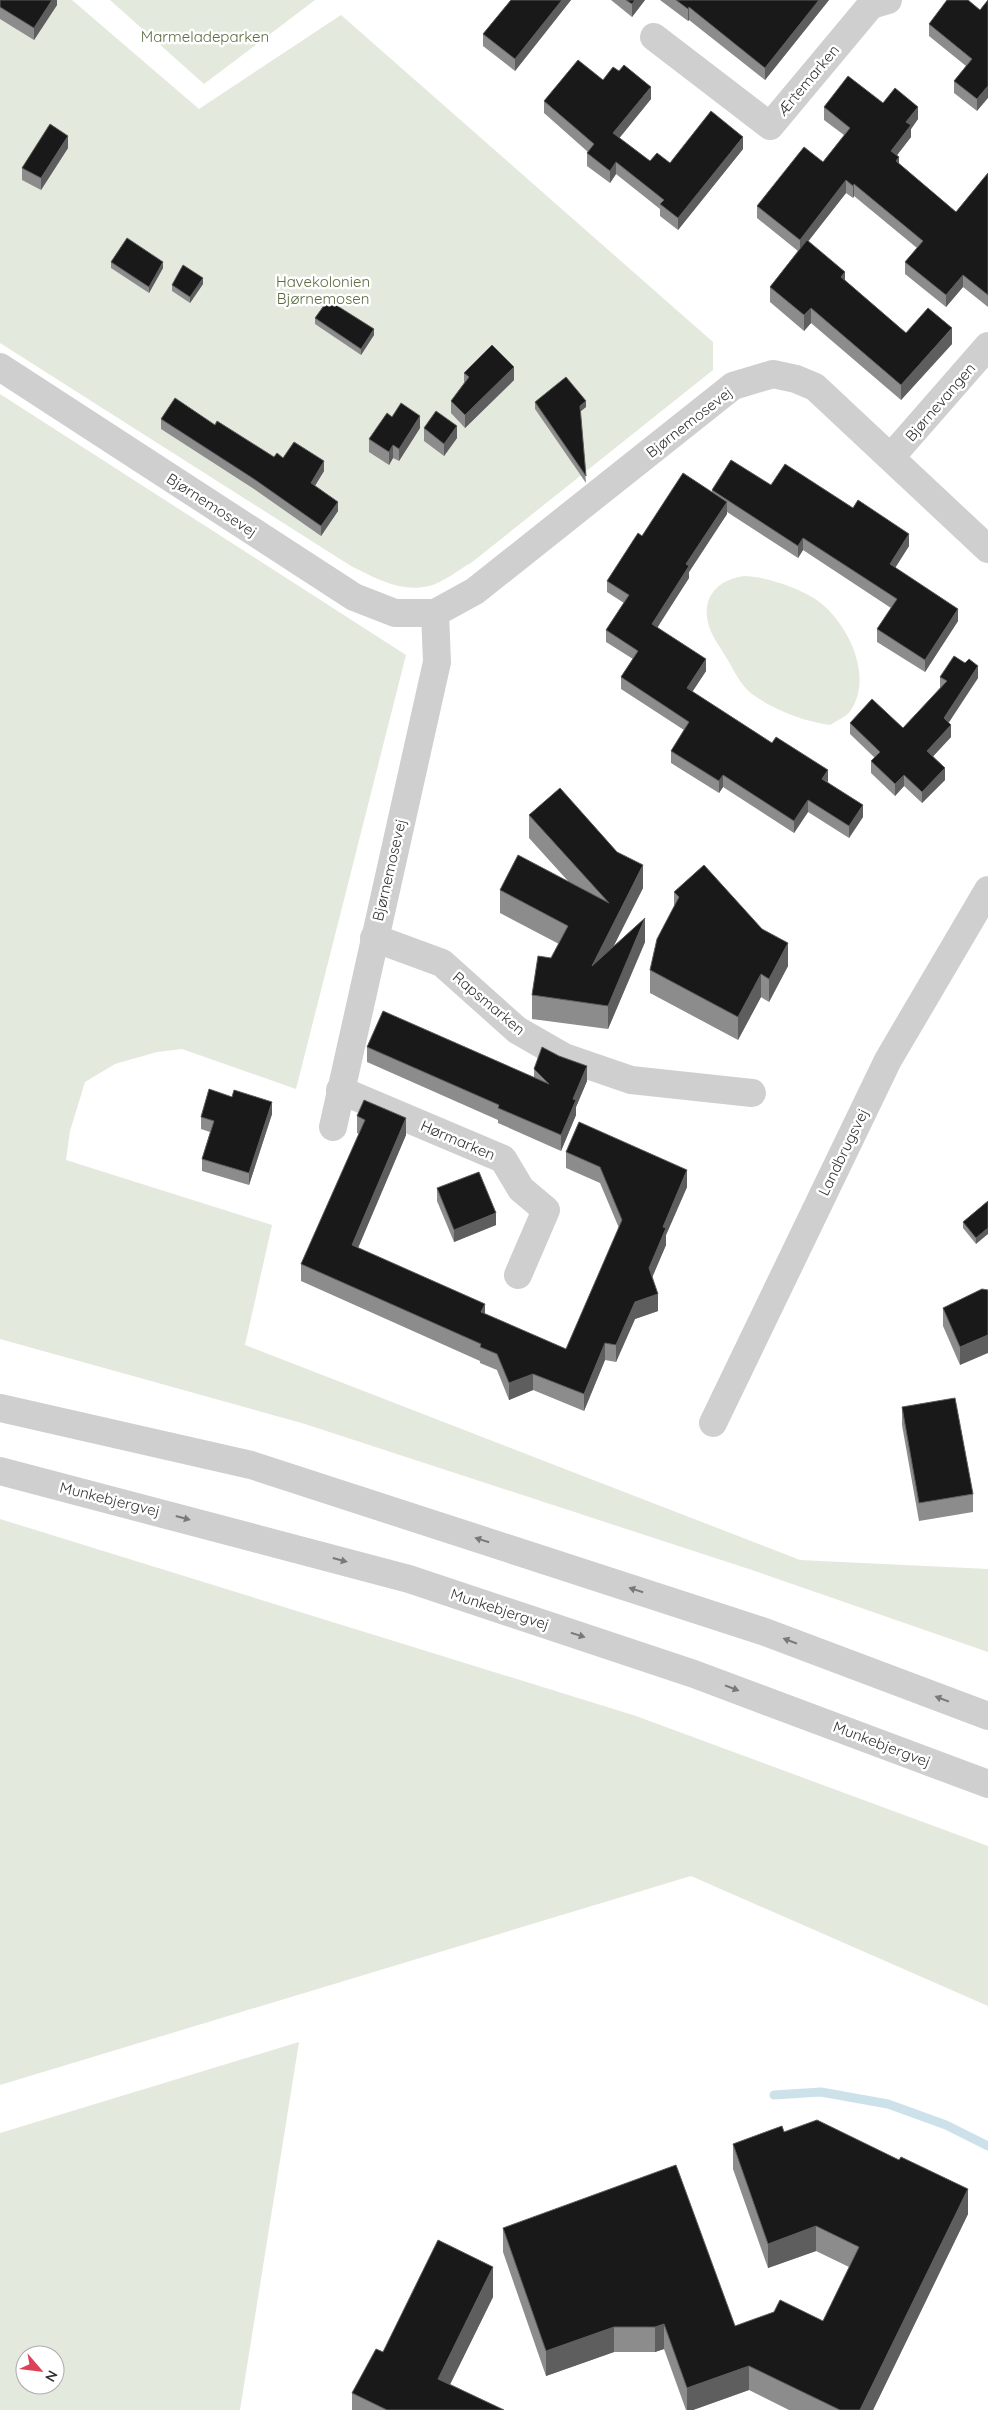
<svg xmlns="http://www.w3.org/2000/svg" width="988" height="2410" viewBox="0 0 988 2410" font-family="Quicksand,sans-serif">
<rect width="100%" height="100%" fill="#fff"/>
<g fill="#e3e9dc" fill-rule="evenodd">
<path d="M0,0H72L199,109L341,15L713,342V370L471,563C458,570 444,582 429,586C401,593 375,578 351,566L0,343Z"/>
<path d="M110,0H315L204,84Z"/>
<path d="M0,394L406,655L296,1089L182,1049L157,1052L115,1064L85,1082L70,1131L66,1160L272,1225L245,1345L800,1560L988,1569V1652L758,1572L305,1424L0,1339Z"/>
<path d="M744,576C765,576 806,590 822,604C849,627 873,676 851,710C848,716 836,721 830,725C803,721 774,710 752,694C740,685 734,670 726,657C720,647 711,635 708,623C702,596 718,580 744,576Z"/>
<path d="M0,1519L636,1716L988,1846V2006L691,1876L0,2085Z"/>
<path d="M299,2042L240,2410H0V2133ZM25,2355H55V2385H25Z"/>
</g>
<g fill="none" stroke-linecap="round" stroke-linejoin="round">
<path stroke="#cde1ea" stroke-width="9" d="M774,2095L821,2092L888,2104L946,2125L988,2146"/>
<g stroke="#cfcfcf" stroke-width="28">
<path d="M654,37L770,126L871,5L888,0"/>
<path d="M0,367L354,597L395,613H435L475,591L733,386L773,374L796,379L815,387L988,549"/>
<path d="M891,457L988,346"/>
<path d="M374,938L442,963L517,1030L564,1057L631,1080L752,1093"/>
<path d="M340,1090L503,1159L521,1189L546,1210L518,1275"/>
<path d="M333,1127L437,662L435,613"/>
<path d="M0,1408L251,1465L765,1632L988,1716"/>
<path d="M713,1423L888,1060L988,890"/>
<path d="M0,1471L409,1579L694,1674L988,1784"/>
</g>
</g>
<g fill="#8c8c8c">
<path d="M0,0H57V5L34,40L0,19Z"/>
<path d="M511,0H571L515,71L483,46V34Z"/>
<path d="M611,0H645L632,17Z"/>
<path d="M660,0H829L765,80L689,20L688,21Z"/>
<path d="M980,10L977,111L954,93V81L966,66L929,36V24Z"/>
<path d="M603,80L651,99L619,138L650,161L670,163L743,149L678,230L660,216V209L616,174L610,183L587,166V153L588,152L544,113V101Z"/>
<path d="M883,103L918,119L911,129V137L897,155L899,164L956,212L988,173V307L963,287L946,307L905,274V262L917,248L854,196L853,198L846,193L808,241L845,280L906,333L952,344L901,400L811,323L804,331L770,302V287L798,251L757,218V206L823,162L844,135L824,120V107Z"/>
<path d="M68,148L41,190L22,180V168Z"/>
<path d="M111,262L163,268L149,293L111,268Z"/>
<path d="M203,284L190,303L172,291V285Z"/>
<path d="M315,318L374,335L361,355L315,324Z"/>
<path d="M464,373L514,380L465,428L451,413V401L464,383Z"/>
<path d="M535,402L586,407L580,411L586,483L535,409Z"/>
<path d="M392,417L420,428L399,461L393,458L389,465L369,452V439Z"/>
<path d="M161,419L215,425L274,457L283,458L324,471L315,486L338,511L321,536L254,489L161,429Z"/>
<path d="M424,428L457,438L444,456L424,441Z"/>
<path d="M771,485L909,546L895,568L958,621L925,672L877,642V629L891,608L803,550L798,558L727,512V514L689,572V578L657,627L706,671L692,692L828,782L863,817L849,838L808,812L794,833L723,787L719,793L671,763V751L684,730L621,689V677L633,659L606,642V630L624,603L607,592V581L642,536L712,492V490Z"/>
<path d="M940,677L978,678L948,722L951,737L933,756L945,780L922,803L904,786L895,796L871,773V761L875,758L850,734V723L903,728L940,688Z"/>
<path d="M529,815L643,888L613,947L645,942L608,1029L532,1019V995L559,944L500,913V890L568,881L529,838Z"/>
<path d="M674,892L788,966L769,1002L761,997L738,1040L650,993V970L674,907Z"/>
<path d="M367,1047L534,1077V1069L587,1081L576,1107V1115L561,1151L498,1123V1120L367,1062Z"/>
<path d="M232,1097L272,1114L249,1185L202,1171V1159L210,1132L201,1129V1117Z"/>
<path d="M357,1116L406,1135L358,1248L485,1314L566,1349L619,1228L600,1183L566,1168V1152L687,1187L666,1235V1245L652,1277L658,1311L635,1319L616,1362L605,1360L584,1411L533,1390L509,1400L497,1370L480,1363V1361L301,1281V1264L359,1134L357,1133Z"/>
<path d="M437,1188L496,1225L454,1242L437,1201Z"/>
<path d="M988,1201L976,1244L963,1228V1222Z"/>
<path d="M982,1289L960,1365L943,1326V1308Z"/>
<path d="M902,1407L973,1494V1512L919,1521L902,1425Z"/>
<path d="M784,2132L968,2214L873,2410H789L749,2390L693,2410H686L664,2349L655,2352H614L546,2376L503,2252V2228L735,2326L823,2321L849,2267L816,2251L768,2268L733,2169V2144Z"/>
<path d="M493,2297L450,2384L504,2410H352V2393L383,2352Z"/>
</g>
<g fill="#5e5e5e">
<path d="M52,0H57V5L34,40V28Z"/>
<path d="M562,0H571L515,71V59Z"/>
<path d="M635,0H645L632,17V4Z"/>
<path d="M819,0H829L765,80V68Z"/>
<path d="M689,7V20L688,21V9Z"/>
<path d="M988,86V98L977,111V99Z"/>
<path d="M651,87V99L613,146V133Z"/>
<path d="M918,107V119L911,129V137L891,163V151L906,122Z"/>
<path d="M68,136V148L41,190V178Z"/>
<path d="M743,137V149L678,230V218Z"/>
<path d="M899,157V169L896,161Z"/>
<path d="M616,162V174L610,183V171Z"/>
<path d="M846,180V193L800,252V240Z"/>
<path d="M854,184V196L853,198V186Z"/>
<path d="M163,262V268L149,293V287Z"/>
<path d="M845,272V287L841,277Z"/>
<path d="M963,275V287L946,307V295Z"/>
<path d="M203,278V284L190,303V297Z"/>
<path d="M811,308V323L804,331V315Z"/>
<path d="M952,328V344L901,400V385Z"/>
<path d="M374,329V335L361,355V349Z"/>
<path d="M514,367V380L465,428V415Z"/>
<path d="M586,401V407L580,412V406Z"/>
<path d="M420,416V428L399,461V449Z"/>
<path d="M457,426V438L444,456V444Z"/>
<path d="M393,445V458L389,465V452Z"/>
<path d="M324,461V471L311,492V483Z"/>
<path d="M338,502V511L321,536V526Z"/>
<path d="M727,502V514L689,572V578L652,636V624L686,564Z"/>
<path d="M909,534V546L890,576V564Z"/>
<path d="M803,538V550L798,558V546Z"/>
<path d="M958,609V621L925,672V660Z"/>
<path d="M706,659V671L687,700V688Z"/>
<path d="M978,666V678L944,730V718Z"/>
<path d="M951,725V737L927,763V751Z"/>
<path d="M945,768V780L922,803V792Z"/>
<path d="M828,770V782L822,779Z"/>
<path d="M723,775V787L719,793V781Z"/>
<path d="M904,775V786L895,796V784Z"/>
<path d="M808,800V812L794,833V821Z"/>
<path d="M863,805V817L849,838V826Z"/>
<path d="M643,865V888L592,989V966Z"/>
<path d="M645,918V942L608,1029V1006Z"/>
<path d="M788,943V966L769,1002V979Z"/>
<path d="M761,974V997L738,1040V1017Z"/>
<path d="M587,1066V1081L576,1107V1115L561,1151V1135L573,1099Z"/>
<path d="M272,1102V1114L249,1185V1173Z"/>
<path d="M406,1118V1135L352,1262V1245Z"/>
<path d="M687,1170V1187L666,1235V1245L649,1285V1268L663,1227Z"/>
<path d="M496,1213V1225L454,1242V1230Z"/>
<path d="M988,1228V1234L976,1244V1238Z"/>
<path d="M658,1294V1311L635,1319L616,1362V1345L635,1302Z"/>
<path d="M485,1304V1321L481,1312Z"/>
<path d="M988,1335V1353L960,1365V1347Z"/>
<path d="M605,1343V1360L584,1411V1394Z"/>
<path d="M533,1374V1390L509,1400V1383Z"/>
<path d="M968,2189V2214L873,2410H860Z"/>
<path d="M816,2226V2251L768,2268V2244Z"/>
<path d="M493,2267V2297L438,2409V2379Z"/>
<path d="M664,2324V2349L655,2352V2327Z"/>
<path d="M614,2327V2352L546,2376V2351Z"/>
<path d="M749,2366V2390L693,2410H687V2388Z"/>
</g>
<g fill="#191919" stroke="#5e5e5e">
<path d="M0,0H52L34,28L0,7Z"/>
<path d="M511,0H562L515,59L483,34Z"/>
<path d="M626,0H635L632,4Z"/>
<path d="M676,0H819L765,68L689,7L688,9Z"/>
<path d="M947,0H968L980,10L988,0V86L977,99L954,81L972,59L929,24Z"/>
<path d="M578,60L603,80L613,67L619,71L624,65L651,87L613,133L650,161L657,153L670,163L711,111L743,137L678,218L660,204L664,200L616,162L610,171L587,153L594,144L544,101Z"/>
<path d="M848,76L883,103L895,88L918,107L906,122L911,125L891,151L899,157L896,161L956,212L988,173V295L963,275L946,295L905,262L923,241L854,184L853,186L846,180L800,240L757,206L804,147L823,162L850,128L824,107Z"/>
<path d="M50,124L68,136L41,178L22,168Z"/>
<path d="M127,238L163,262L149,287L111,262Z"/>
<path d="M807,240L845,272L841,277L906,333L928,308L952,328L901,385L811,308L804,315L770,287Z"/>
<path d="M183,265L203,278L190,297L172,285Z"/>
<path d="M328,300L374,329L361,349L315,318Z"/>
<path d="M492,345L514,367L465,415L451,401L469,377L464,373Z"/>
<path d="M566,377L586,401L580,406L586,476L535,402Z"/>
<path d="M175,398L215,425L217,421L274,457L277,453L283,458L294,442L324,461L311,483L338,502L321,526L254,479L161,419Z"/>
<path d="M401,403L420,416L399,449L393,445L389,452L369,439L387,413L392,417Z"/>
<path d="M436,411L457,426L444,444L424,428Z"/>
<path d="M731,460L771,485L785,464L853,508L858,500L909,534L890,564L958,609L925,660L877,629L897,599L803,538L798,546L712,490Z"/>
<path d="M683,473L727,502L686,564L689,566L652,624L706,659L687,688L772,743L776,737L828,770L822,779L863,805L849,826L808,800L794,821L723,775L719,781L671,751L689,722L621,677L638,651L606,630L629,595L607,581L638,533L642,536Z"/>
<path d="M954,656L965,663L969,659L978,666L944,718L951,725L927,751L945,768L922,792L904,775L895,784L871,761L880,752L850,723L872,699L903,728L947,681L940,677Z"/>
<path d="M560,788L617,852L643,865L592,966L645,918L608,1006L532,995L538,956L551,958L568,926L500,890L518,855L609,903L529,815Z"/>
<path d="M704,865L762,929L788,943L769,979L761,974L738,1017L650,970L657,939L679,897L674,892Z"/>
<path d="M383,1011L549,1084L534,1069L542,1047L559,1056L587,1066L573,1099L576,1100L561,1135L498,1108L499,1105L367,1047Z"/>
<path d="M209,1089L232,1097L234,1090L272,1102L249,1173L202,1159L214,1121L201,1117Z"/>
<path d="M364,1100L406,1118L352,1245L485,1304L481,1312L566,1349L622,1220L600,1167L566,1152L579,1122L687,1170L663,1227L666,1228L649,1268L658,1294L635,1302L616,1345L605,1343L584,1394L533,1374L509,1383L497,1354L480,1347L481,1344L301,1264L365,1120L357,1116Z"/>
<path d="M479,1172L496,1213L454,1230L437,1188Z"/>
<path d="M988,1201V1228L976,1238L963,1222Z"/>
<path d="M982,1289L988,1290V1335L960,1347L943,1308Z"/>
<path d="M955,1398L973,1494L919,1503L902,1407Z"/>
<path d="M817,2120L899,2160L901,2157L968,2189L860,2410H840L749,2366L687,2388L664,2324L655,2327H614L546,2351L503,2228L676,2165L735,2326L774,2312L780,2300L823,2321L859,2247L816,2226L768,2244L733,2144L782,2126L784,2132Z"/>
<path d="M438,2240L493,2267L438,2379L504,2410H387L352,2393L376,2349L383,2352Z"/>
</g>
<defs><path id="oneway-solid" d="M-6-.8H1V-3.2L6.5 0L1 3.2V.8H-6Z" transform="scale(1.25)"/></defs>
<g fill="#797979">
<use href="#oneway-solid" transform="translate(183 1518) rotate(15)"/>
<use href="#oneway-solid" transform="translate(482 1540) rotate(-162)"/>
<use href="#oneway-solid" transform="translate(340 1560) rotate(15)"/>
<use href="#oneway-solid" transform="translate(636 1590) rotate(-162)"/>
<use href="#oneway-solid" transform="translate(578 1635) rotate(18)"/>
<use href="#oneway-solid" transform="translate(790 1641) rotate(-159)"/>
<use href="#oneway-solid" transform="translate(732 1688) rotate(21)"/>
<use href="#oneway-solid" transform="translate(942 1699) rotate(-159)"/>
</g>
<g text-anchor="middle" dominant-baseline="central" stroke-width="5" stroke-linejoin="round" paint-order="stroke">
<g font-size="15" fill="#596c41" stroke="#fff">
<text x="205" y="36">Marmeladeparken</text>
<text x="323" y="281">Havekolonien<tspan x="323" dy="17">Bjørnemosen</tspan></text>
</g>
<g font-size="15" fill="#323232" stroke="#fff">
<text transform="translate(808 80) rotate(-50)">Ærtemarken</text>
<text transform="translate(940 402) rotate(-49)">Bjørnevangen</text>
<text transform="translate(689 422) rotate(-38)">Bjørnemosevej</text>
<text transform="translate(212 505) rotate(33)">Bjørnemosevej</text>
<text transform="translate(389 870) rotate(-77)">Bjørnemosevej</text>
<text transform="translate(489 1003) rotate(40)">Rapsmarken</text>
<text transform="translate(458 1140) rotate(23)">Hørmarken</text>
<text transform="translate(843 1152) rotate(-64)">Landbrugsvej</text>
<text transform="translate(110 1499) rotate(14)">Munkebjergvej</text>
<text transform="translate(500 1609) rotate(18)">Munkebjergvej</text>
<text transform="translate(882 1744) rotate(21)">Munkebjergvej</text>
</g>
</g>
<g transform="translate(40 2370) rotate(118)"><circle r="24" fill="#ffffff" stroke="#adadad"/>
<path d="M0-4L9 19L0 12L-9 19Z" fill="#dc4159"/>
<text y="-8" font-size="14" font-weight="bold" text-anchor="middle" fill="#323232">N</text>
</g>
</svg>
